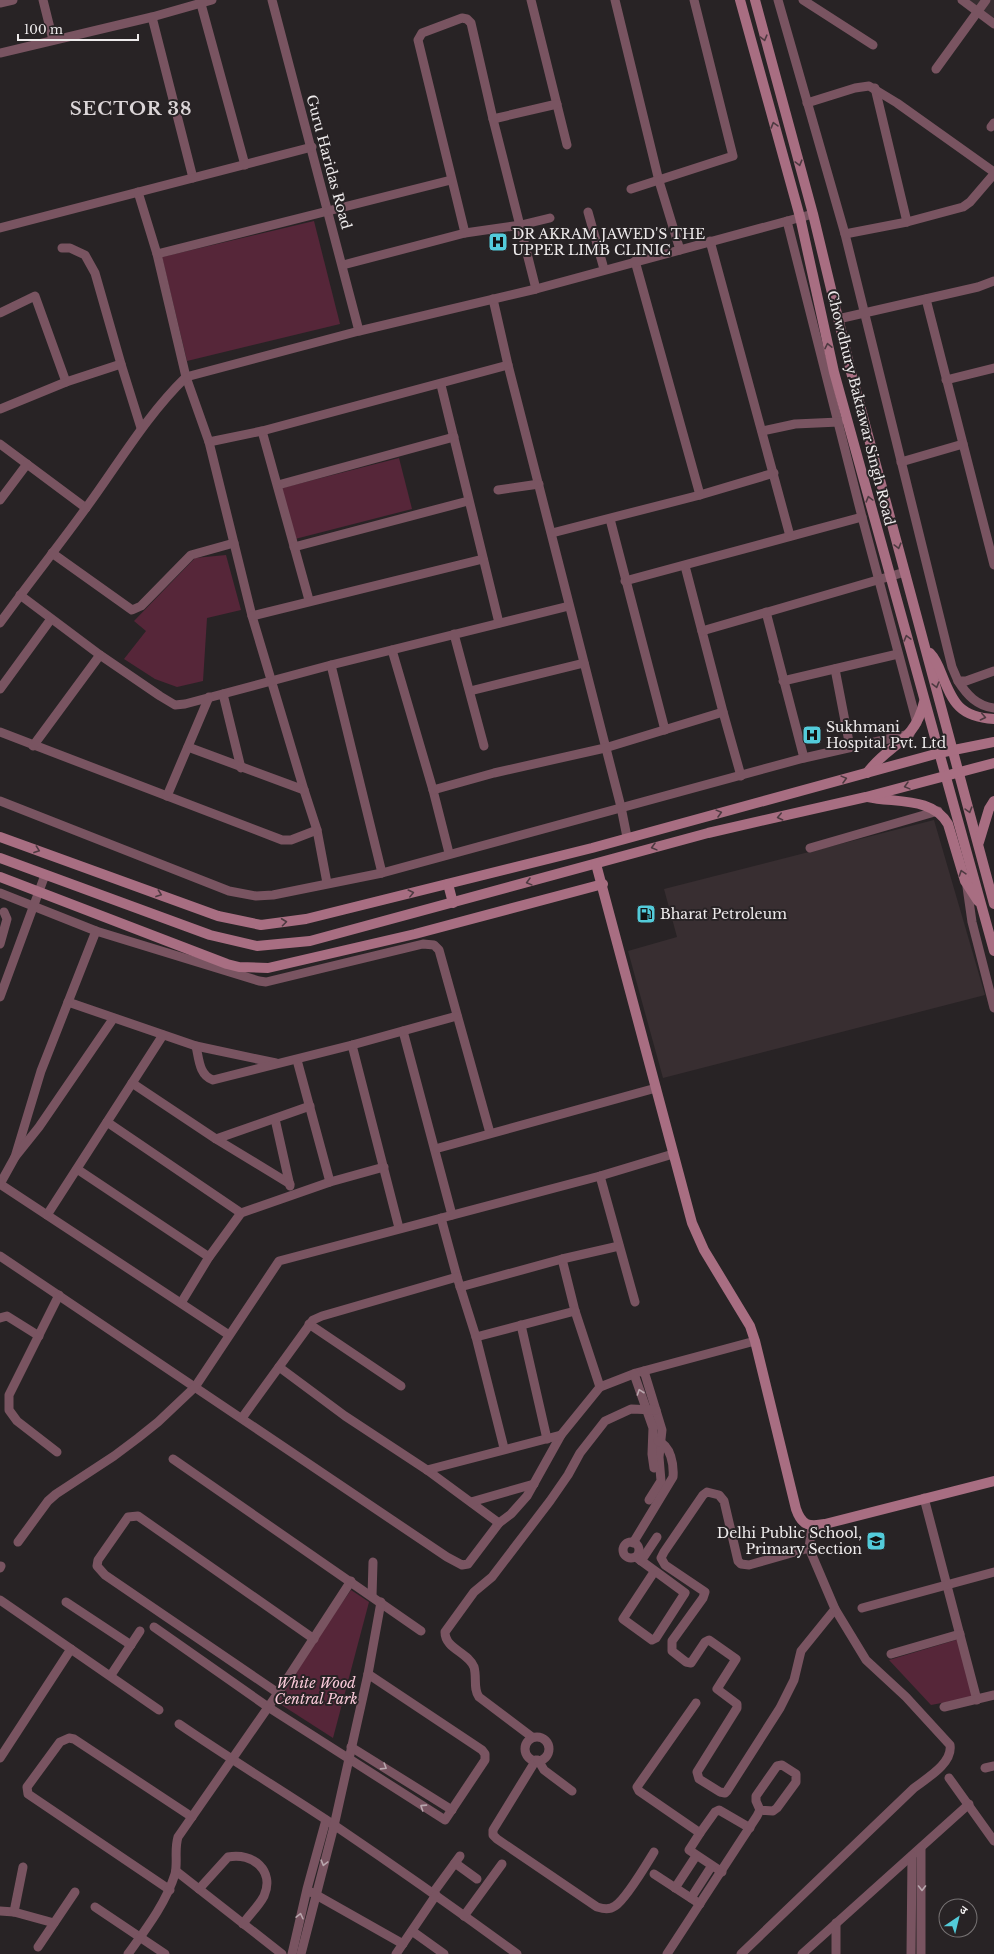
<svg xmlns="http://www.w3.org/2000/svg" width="994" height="1954" viewBox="0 0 994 1954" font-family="'Libre Baskerville','Noto Sans Devanagari',serif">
<rect width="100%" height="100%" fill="#282325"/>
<g fill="#382e31">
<path d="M967,0H994V20Z"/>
<path d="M934,820L985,995L663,1078L628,951L677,937L664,889Z"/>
</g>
<g fill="#562639">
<path d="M314,221L340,324L187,361L162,257Z"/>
<path d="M399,458L412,509L295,539L282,488Z"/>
<path d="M226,555L241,610L207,618L203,681L177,687L155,679L124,659L146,631L134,621L195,558Z"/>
<path d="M351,1590L369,1602L333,1738L277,1702L311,1647Z"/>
<path d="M959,1639L973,1697L931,1705L889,1660Z"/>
</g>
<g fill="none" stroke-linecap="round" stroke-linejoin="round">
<g stroke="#795461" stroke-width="9">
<path d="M43,0L53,40"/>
<path d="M272,0L359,331"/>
<path d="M531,0L567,145"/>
<path d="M615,0L659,181L680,250"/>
<path d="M778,0L845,234L952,667L958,681H966L994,671"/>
<path d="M803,0L873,45"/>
<path d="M962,0L994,24"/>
<path d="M0,3L13,0"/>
<path d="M201,4L245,165"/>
<path d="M152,17L193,178"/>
<path d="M0,53L152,17L212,0"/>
<path d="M936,69L986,0"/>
<path d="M875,88L907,222"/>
<path d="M807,103L855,88L869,86L897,103L994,172"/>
<path d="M493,119L557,104"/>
<path d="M991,127L994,123"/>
<path d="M631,189L733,156L694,0"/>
<path d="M138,192L157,254L186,377L209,442L252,616L304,790L317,830L327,883"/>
<path d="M588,212L604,269"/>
<path d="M787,221L862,517L917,723"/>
<path d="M0,228L312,147"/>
<path d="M465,233L418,40L422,33L462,18L467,19L471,23L493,119L536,289"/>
<path d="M845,234L907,222L963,207L970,202L994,174"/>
<path d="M710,241L790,536"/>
<path d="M62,248H70L85,255L95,273L121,364L141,428"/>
<path d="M157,254L451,180"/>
<path d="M635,261L700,495"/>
<path d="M343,265L465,233L521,225L550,218"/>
<path d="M493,299L508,365L621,807L627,837"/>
<path d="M926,299L994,565"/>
<path d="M0,313L35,296L66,382"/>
<path d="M838,319L978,287L994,281"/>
<path d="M946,380L994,368"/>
<path d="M441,385L499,623"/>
<path d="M0,409L66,382L121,364"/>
<path d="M262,431L309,600"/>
<path d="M762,431L795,424L839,422"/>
<path d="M209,442L262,431L508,365"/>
<path d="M0,444L86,508"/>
<path d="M901,462L963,444"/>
<path d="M278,485L454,437"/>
<path d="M498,490L539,484"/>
<path d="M0,500L27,464"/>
<path d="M610,519L665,730"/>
<path d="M552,533L700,495L774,473"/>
<path d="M294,547L468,501"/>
<path d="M52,553L132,610L141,606L191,555L234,543"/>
<path d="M685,566L723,712L741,776"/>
<path d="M625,581L862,517"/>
<path d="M20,595L100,655L160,696L175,705L185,704L331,665L569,606"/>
<path d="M766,612L804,758"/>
<path d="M252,616L483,559"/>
<path d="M0,623C28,584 58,547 86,508C119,463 146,416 186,377L359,331L536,289L813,214"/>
<path d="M702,631L905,572"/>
<path d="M454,634L484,746"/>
<path d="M392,650L433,790L449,853"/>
<path d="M331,665L382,873"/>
<path d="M835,669L850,747"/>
<path d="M783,681L898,654"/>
<path d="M958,681C967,695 977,706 994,708"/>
<path d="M0,689L51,619"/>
<path d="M470,691L584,663"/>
<path d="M223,694L241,768"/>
<path d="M0,732L282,840H291L317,830"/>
<path d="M33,746L100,655"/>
<path d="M188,747L304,790"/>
<path d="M433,790L494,773L605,748L723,712"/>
<path d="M167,796L209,697"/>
<path d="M0,801L229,891L256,896L273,895L382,873L804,758L910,734"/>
<path d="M810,848L938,811"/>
<path d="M967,887L972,922L994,1008"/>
<path d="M0,893L96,931L259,981L266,982L423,944L434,945L439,950L490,1133"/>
<path d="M0,944L7,919L4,912"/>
<path d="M0,997L45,875"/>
<path d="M68,1002L196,1046L276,1063"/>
<path d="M403,1031L452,1215"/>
<path d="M352,1045L399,1228"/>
<path d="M196,1046C199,1059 199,1075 213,1080L352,1045L457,1016"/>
<path d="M297,1060L330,1182"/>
<path d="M132,1083L216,1139L290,1184"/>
<path d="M275,1119L290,1186"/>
<path d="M107,1122L241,1213"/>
<path d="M216,1139L310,1106"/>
<path d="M435,1149L656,1088"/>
<path d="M15,1157L41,1071L96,931"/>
<path d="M77,1169L209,1257"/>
<path d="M600,1176L635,1302"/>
<path d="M0,1184L229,1335"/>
<path d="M0,1184L15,1157L39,1127L113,1019"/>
<path d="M47,1215L163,1035"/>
<path d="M441,1218L457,1277L476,1337L504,1448"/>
<path d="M0,1256L447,1557L462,1565L468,1564L499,1523L511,1514L527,1496L561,1435L600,1387L636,1373L755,1341"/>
<path d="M562,1259L575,1311L600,1387"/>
<path d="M460,1287L562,1259L619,1246"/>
<path d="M181,1303L209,1257L241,1213L330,1182L384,1167"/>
<path d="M0,1318L7,1316L39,1336"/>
<path d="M309,1324L401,1386"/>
<path d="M521,1325L547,1439"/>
<path d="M476,1337L575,1311"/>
<path d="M279,1367L345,1416L427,1470L499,1523"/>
<path d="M644,1371L662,1430L659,1457L661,1481L649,1500"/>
<path d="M634,1374L653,1428L652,1454L654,1468"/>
<path d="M242,1418L313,1320L322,1316L457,1277"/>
<path d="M57,1452L17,1421L9,1410V1395L59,1295"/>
<path d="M173,1459L421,1631"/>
<path d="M427,1470L561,1435"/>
<path d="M924,1498L977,1700"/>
<path d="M471,1502L534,1484"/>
<path d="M18,1542L48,1501L56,1494L114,1456L138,1438L158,1422L195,1387L279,1261L600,1176L673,1154"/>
<circle cx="631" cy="1550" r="8"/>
<path d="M633,1543L673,1477C674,1465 671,1446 658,1441"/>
<path d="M809,1548L749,1565L741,1564L738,1561L724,1501L719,1495L707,1492L703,1495L664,1552L661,1558L665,1565L705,1592L703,1598L672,1641V1651L686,1662L691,1663L705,1642L709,1640L736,1659L717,1689L737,1704V1708L697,1772L699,1779L720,1792L725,1793L727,1791L780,1708L794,1680L801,1651L835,1609"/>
<path d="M636,1557L685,1593L656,1638L652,1640L623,1619L654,1572"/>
<path d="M641,1561L657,1537"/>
<path d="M0,1568L1,1566"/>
<path d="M372,1596L373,1562"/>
<path d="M0,1600L159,1710"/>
<path d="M66,1602L131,1645"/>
<path d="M862,1608L994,1572"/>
<path d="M154,1627L268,1707L445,1820L485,1760V1754L482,1750L368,1674"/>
<path d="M891,1654L960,1634"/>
<path d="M111,1675L140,1631"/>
<path d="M278,1693L105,1575L97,1566L98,1560L128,1517L138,1516L314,1639"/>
<path d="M696,1703L637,1787L639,1791L700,1833L689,1850L722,1872"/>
<path d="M944,1707L994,1695"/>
<path d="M179,1724C230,1759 283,1791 334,1825C396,1867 457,1910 517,1954"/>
<path d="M532,1737L479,1697C473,1689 477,1677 474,1667C468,1652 445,1649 445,1632L474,1592L492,1577L550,1501L568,1475L580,1453L605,1421L631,1409L656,1410"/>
<circle cx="537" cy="1749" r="12"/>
<path d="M351,1747L452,1810"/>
<path d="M0,1758L71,1649"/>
<path d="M536,1760L493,1830V1835L497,1839L597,1907C604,1909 609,1910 615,1906C626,1899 646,1865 654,1852"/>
<path d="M538,1760L544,1770L572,1791"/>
<path d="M985,1768L994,1766"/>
<path d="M949,1778L994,1841"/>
<path d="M700,1833L715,1812L719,1810L750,1828"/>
<path d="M455,1863L477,1879"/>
<path d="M176,1871L282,1954"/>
<path d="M654,1874L700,1904"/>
<path d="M675,1888L696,1856"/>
<path d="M199,1889L228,1857C253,1852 275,1871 264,1896C259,1906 249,1915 243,1924"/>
<path d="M170,1890L28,1794L27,1787L60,1742L69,1738L74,1739L192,1817"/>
<path d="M311,1892L403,1944"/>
<path d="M433,1893L460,1856"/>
<path d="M691,1898L711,1867"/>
<path d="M95,1907L165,1954"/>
<path d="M0,1911L14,1912L54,1923"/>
<path d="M14,1912L23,1867"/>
<path d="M464,1916L502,1864"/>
<path d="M836,1923V1954"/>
<path d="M412,1931L444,1954"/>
<path d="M38,1947L75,1892"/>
<path d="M128,1954C146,1929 166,1903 175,1874C178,1862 174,1850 178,1837L278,1693L351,1581"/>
<path d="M292,1954L307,1889L326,1820"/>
<path d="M301,1954L334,1826L368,1674L381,1602"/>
<path d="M396,1954L436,1895"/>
<path d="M667,1954L757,1816L760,1810L756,1801V1796L777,1766L782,1765L796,1774V1782L777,1808L773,1811L760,1810"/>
<path d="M741,1954L914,1788C927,1778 953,1763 950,1745L906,1697L866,1660L835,1609L809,1548L812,1526"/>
<path d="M802,1954L969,1804"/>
<path d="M911,1954L912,1856"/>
<path d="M921,1954V1849"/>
</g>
<g stroke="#a86e82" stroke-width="10">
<path d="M740,0L800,217L834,372L994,951"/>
<path d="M755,0L813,214L851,372L994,904"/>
<path d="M930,653C936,659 939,667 942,675C953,703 960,717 994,719"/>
<path d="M867,773C889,743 914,744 924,702"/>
<path d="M868,797C895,803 933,797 948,824L965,881L978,901"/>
<path d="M0,837L218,916L261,925L306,919L592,848L939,753L994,742"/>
<path d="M979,842L989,809L994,801"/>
<path d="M0,858L210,935L257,946L310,941L708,833L866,797L994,763"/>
<path d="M596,864L692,1223L704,1250L750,1326L755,1341L796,1509C802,1526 809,1527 825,1524L994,1481"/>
<path d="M0,877L227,964L239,967L268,968L415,934L603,884"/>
<path d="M448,884L453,903"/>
</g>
</g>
<defs><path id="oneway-chevron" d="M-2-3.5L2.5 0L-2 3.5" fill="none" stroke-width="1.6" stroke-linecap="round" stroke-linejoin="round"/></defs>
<g stroke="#4e3a41">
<use href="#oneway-chevron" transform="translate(764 38) rotate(75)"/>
<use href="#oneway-chevron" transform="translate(774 125) rotate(-106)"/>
<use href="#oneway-chevron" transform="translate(799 163) rotate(75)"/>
<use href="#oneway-chevron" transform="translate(828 346) rotate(-102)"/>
<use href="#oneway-chevron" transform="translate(869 499) rotate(-105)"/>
<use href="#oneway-chevron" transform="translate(898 546) rotate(75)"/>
<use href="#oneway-chevron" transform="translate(907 638) rotate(-105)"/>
<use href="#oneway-chevron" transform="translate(936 685) rotate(75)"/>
<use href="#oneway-chevron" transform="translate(983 717) rotate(12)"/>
<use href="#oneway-chevron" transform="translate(844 779) rotate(-15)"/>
<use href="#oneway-chevron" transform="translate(907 786) rotate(165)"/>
<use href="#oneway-chevron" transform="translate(969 810) rotate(74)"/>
<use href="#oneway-chevron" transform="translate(719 813) rotate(-15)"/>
<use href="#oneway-chevron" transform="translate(780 817) rotate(167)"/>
<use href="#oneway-chevron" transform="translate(654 847) rotate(165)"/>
<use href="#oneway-chevron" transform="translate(37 850) rotate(20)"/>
<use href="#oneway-chevron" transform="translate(962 873) rotate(-108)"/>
<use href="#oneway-chevron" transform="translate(529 882) rotate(165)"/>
<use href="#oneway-chevron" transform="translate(411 893) rotate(-14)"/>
<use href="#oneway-chevron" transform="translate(159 894) rotate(20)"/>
<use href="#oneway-chevron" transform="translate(284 922) rotate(-7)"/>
</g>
<g stroke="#b9a6ad">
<use href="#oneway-chevron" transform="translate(640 1392) rotate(-109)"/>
<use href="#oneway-chevron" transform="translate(384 1767) rotate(32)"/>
<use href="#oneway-chevron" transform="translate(423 1807) rotate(-147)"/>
<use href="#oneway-chevron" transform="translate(324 1863) rotate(105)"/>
<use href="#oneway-chevron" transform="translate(922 1888) rotate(90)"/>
<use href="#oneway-chevron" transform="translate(300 1916) rotate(-77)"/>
</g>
<defs>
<symbol id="hospital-square" viewBox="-11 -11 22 22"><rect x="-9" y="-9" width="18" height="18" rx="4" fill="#53cbda" stroke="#282325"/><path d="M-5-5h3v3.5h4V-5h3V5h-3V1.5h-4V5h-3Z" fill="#111"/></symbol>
<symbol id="fuel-square" viewBox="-11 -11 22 22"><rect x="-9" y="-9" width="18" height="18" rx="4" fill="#53cbda" stroke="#282325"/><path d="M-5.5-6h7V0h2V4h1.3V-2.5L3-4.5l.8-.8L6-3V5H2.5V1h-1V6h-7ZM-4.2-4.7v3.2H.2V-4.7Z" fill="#111"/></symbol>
<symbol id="school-square" viewBox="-11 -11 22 22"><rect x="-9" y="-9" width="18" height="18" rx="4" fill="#53cbda" stroke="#282325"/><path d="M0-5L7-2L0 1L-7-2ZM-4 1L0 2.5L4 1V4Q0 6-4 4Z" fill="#111"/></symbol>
</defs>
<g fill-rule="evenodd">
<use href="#hospital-square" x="487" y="231" width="22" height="22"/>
<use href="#hospital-square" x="801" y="724" width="22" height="22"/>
<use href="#fuel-square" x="635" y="903" width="22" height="22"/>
<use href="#school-square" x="865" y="1530" width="22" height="22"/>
</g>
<g text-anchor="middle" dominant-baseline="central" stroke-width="4" stroke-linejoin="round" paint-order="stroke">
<g font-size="14" fill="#edeaeb" stroke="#282325">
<text transform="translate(329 162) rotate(75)">Guru Haridas Road</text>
<text transform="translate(861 408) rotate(76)">Chowdhury Baktawar Singh Road</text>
</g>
<g font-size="14" fill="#edeaeb" stroke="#282325" text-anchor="start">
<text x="512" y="234">DR AKRAM JAWED'S THE<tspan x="512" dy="16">UPPER LIMB CLINIC</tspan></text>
<text x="826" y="727">Sukhmani<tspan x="826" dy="16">Hospital Pvt. Ltd</tspan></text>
<text x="660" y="914">Bharat Petroleum</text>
<text x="862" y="1533" text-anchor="end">Delhi Public School,<tspan x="862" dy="16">Primary Section</tspan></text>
</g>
<g font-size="14" font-style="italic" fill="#facad9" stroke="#282325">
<text x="316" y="1683">White Wood<tspan x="316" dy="16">Central Park</tspan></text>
</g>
<g font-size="18" font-weight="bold" letter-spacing="1" fill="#dbd5d7" stroke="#282325">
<text x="131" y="109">SECTOR 38</text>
</g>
</g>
<g transform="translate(958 1918) rotate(35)"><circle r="19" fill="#282325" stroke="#777374"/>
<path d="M0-3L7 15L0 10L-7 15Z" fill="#53cbda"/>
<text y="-6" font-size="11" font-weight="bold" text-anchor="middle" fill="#edeaeb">उ</text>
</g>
<path d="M18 34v6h120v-6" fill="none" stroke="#edeaeb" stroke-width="2"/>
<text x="24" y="34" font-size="12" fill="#edeaeb" stroke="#282325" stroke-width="3" paint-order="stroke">100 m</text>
</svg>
